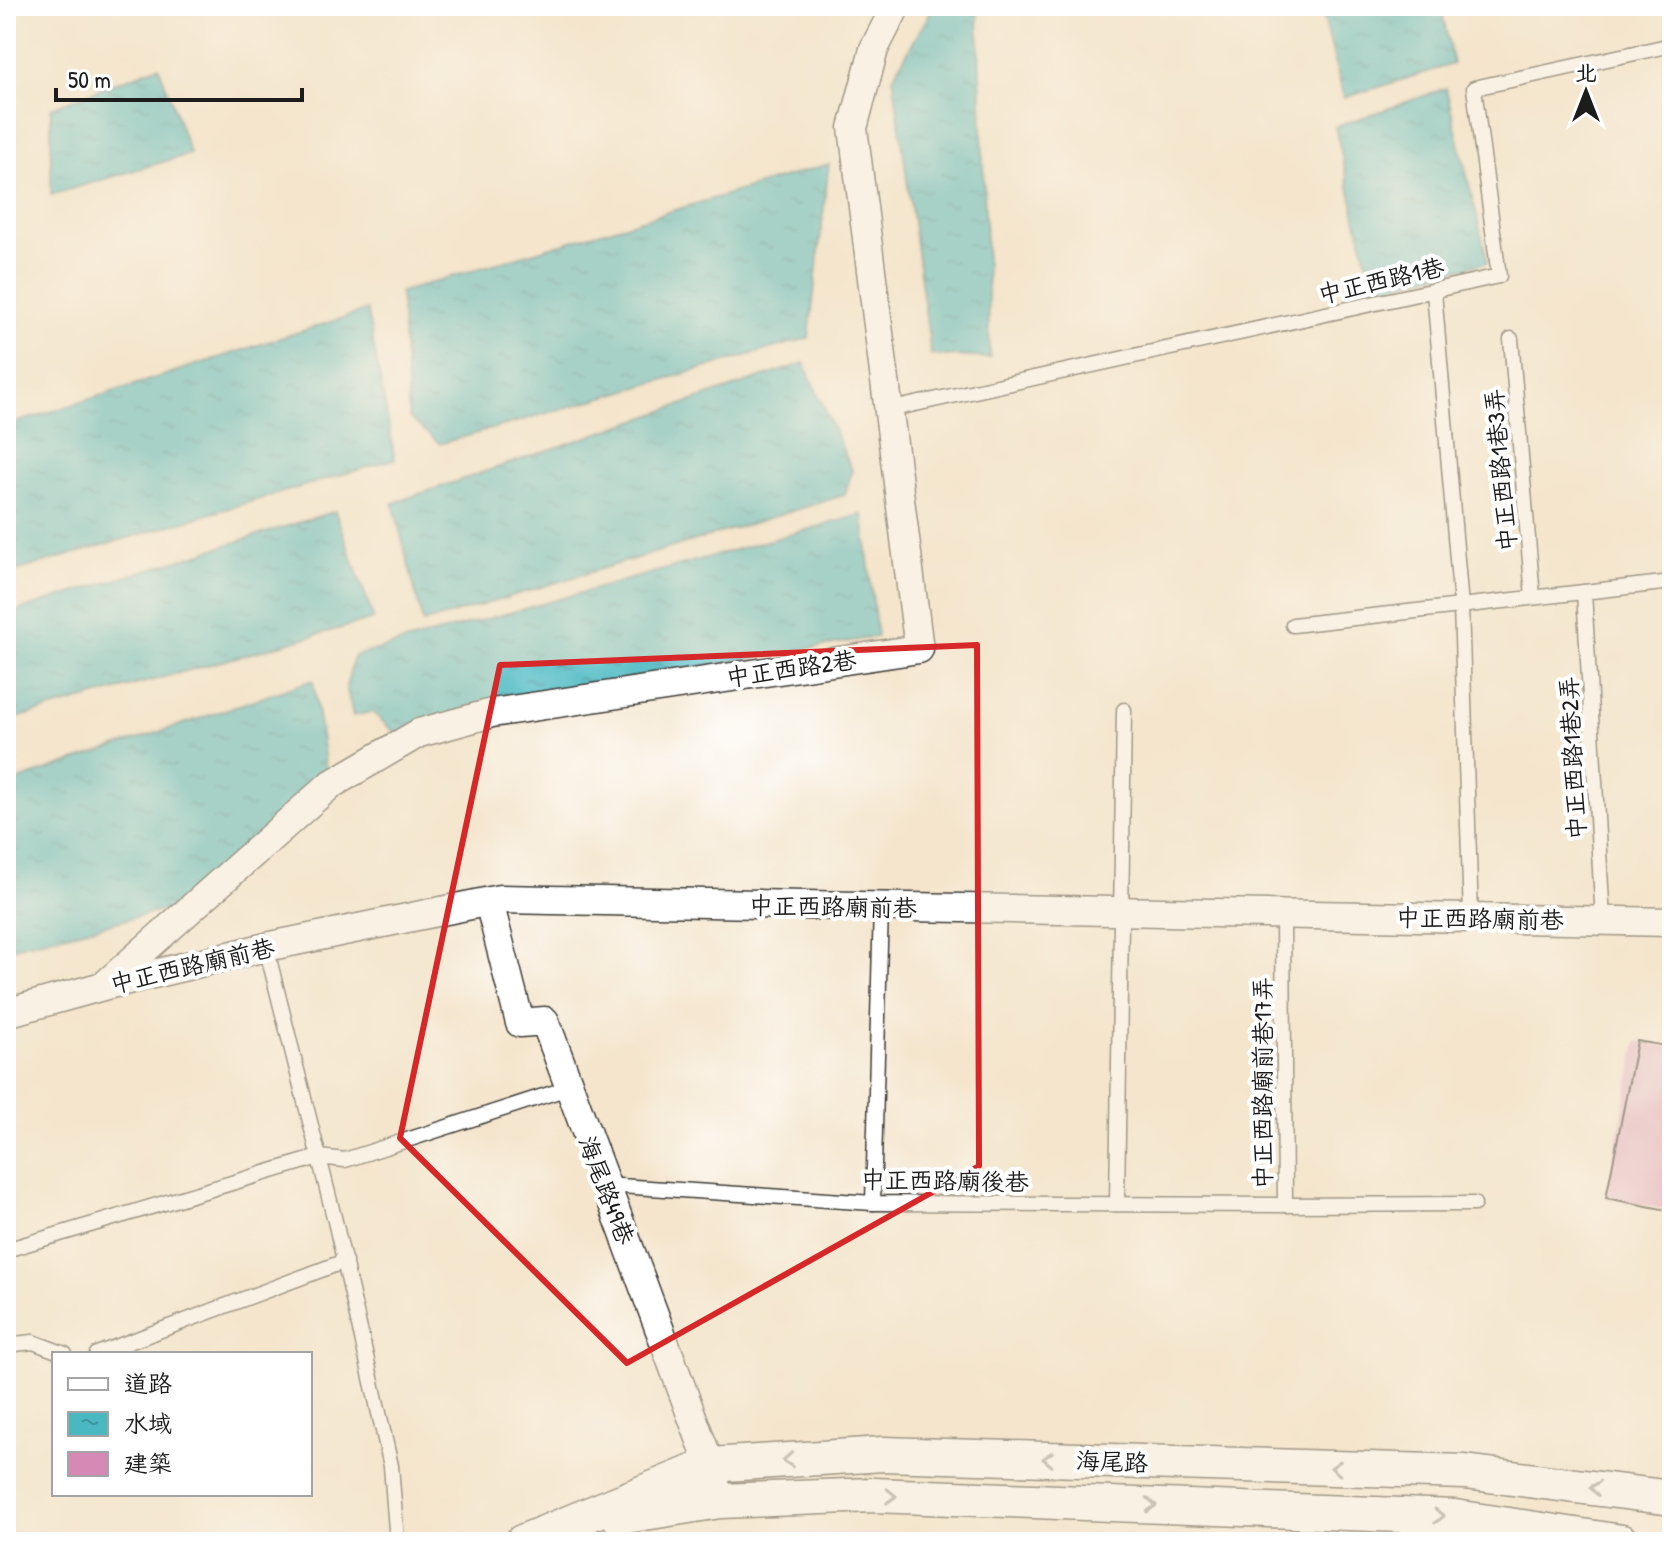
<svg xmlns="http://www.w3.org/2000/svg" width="1678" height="1548" viewBox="0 0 1678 1548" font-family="'Patrick Hand','LXGW WenKai TC',sans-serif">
<defs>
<pattern id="water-ripples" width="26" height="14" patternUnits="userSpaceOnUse" patternTransform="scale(2)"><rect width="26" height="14" fill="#49b8c1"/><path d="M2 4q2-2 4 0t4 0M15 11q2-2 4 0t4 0" fill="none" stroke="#3c959c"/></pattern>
</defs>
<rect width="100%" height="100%" fill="#fff"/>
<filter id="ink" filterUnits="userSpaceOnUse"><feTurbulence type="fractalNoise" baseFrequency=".0125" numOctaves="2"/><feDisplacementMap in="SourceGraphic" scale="16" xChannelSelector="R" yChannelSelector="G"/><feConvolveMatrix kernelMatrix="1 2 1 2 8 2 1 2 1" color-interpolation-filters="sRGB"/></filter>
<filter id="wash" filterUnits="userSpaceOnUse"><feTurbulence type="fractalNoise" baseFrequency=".006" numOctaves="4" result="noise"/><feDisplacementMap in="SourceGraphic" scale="32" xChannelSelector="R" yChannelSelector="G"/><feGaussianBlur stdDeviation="1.8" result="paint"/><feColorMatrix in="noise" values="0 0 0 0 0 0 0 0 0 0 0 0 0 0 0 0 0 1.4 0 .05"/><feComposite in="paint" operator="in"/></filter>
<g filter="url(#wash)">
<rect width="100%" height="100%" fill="#f4e5cc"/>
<path fill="#ebd1ec" d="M736,1531L1372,1542H736Z"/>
<g fill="url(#water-ripples)" stroke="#326a6e" stroke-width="2">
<path d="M934,6H955L978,15L990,358L931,355L893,77Z"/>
<path d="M1321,6H1441L1453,64L1344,98Z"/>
<path d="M159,66L190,154L51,195V108Z"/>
<path d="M1446,88L1488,262L1373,290L1335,127Z"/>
<path d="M829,164L809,338L440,444L409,418L400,292Z"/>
<path d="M367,310L395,459L6,574V426Z"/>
<path d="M804,363L852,470L845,495L423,623L393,503Z"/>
<path d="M335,511L374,619L6,721V620L9,613Z"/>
<path d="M863,514L877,637L532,695L400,737L372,712L353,716L346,686L354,656Z"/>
<path d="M313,680L327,776L198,902L6,949V784Z"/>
</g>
<g id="blocks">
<path fill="#d689b5" d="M1637,1041L1672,1047V1211L1606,1198Z"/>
</g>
</g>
<g filter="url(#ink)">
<use href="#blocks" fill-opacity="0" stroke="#3c3a36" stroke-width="2"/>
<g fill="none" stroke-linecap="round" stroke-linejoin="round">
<defs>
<g id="service">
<path d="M1434,292L1461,606L1471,918"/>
<path d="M1511,339L1533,597"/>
<path d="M888,410L1499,276L1474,88L1672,45"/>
<path d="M1584,592L1603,921"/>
<path d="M1293,625L1672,582"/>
<path d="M1283,915L1285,1205L1474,1204"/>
<path d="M266,947L335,1221L374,1391L391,1466L397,1542"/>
<path d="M605,1185L873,1203L1285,1205"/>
<path d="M873,1203L881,907"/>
<path d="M1117,1204L1124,710"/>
<path d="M6,1250L319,1157L345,1160L568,1088"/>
<path d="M6,1345L33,1342L65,1354"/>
<path d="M97,1354L345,1261"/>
</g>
<g id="minor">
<path d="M489,902L520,1023L545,1021L710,1465L720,1501"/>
<path d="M107,983L330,785L419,733L492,713L919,649L853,128L874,49L896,6"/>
<path d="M6,1013L103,986L266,947L500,899L1672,922"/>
</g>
<g id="tertiary">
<path d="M619,1517L720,1501L873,1495L1455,1517L1622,1542"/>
<path d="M522,1542L710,1465L883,1454L1465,1472L1672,1498"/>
</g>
</defs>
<use href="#service" stroke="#3c3a36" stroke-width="17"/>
<use href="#minor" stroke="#3c3a36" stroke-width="31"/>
<use href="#tertiary" stroke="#3c3a36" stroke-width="37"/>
<use href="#service" stroke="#fff" stroke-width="14"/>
<use href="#minor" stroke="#fff" stroke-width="28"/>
<use href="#tertiary" stroke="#fff" stroke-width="34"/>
</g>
<defs><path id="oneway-chevron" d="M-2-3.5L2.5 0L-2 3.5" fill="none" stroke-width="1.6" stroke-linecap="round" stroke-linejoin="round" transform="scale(2)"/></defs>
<g stroke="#999">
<use href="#oneway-chevron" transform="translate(1048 1459) rotate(-178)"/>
<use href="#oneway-chevron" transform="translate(788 1460) rotate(176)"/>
<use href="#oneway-chevron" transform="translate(1336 1468) rotate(-178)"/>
<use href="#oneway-chevron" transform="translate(1595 1488) rotate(-173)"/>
<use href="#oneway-chevron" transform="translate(891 1496) rotate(2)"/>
<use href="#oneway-chevron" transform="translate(1151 1505) rotate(2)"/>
<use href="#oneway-chevron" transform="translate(1439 1516) rotate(2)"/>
</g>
</g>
<path d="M0 0H1678V1548H0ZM977,645L979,1166L627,1363L400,1138L500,665Z" fill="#f4e5cc" fill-opacity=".55" fill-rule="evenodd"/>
<path fill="none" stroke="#d62828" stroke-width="6" stroke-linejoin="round" d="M977,645L979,1166L627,1363L400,1138L500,665Z"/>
<g text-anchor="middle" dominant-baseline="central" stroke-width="8" stroke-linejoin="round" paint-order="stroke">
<g font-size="24" fill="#1c1c1c" stroke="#fff">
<text transform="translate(1381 280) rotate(-13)">中正西路1巷</text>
<text transform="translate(1500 470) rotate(-95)">中正西路1巷3弄</text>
<text transform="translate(791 668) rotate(-8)">中正西路2巷</text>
<text transform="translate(1572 758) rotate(-93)">中正西路1巷2弄</text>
<text transform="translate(833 906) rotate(1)">中正西路廟前巷</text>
<text transform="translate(1480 918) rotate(1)">中正西路廟前巷</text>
<text transform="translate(192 965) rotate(-13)">中正西路廟前巷</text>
<text transform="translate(1262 1083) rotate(-90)">中正西路廟前巷17弄</text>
<text transform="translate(945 1180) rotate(1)">中正西路廟後巷</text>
<text transform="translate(607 1190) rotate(69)">海尾路49巷</text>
<text transform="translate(1112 1461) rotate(2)">海尾路</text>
</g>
</g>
<rect width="1678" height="1548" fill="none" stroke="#fff" stroke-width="32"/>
<rect x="52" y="1352" width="260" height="144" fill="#ffffff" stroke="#a4a4a4" stroke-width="2"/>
<rect x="68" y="1378" width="40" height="12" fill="#ffffff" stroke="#a4a4a4" stroke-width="2"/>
<text x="124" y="1392" font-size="24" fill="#1c1c1c">道路</text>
<rect x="68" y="1412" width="40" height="24" fill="url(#water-ripples)" stroke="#a4a4a4" stroke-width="2"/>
<text x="124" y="1432" font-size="24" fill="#1c1c1c">水域</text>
<rect x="68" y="1452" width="40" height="24" fill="#d689b5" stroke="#a4a4a4" stroke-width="2"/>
<text x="124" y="1472" font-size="24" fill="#1c1c1c">建築</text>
<g transform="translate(1586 92)" stroke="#ffffff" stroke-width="6" paint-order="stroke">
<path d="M0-6L14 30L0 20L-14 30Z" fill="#1c1c1c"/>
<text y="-12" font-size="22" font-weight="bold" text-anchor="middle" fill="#1c1c1c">北</text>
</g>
<path d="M56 88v12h246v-12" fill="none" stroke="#1c1c1c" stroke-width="4"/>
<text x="68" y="88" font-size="24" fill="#1c1c1c" stroke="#ffffff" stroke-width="6" paint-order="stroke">50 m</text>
</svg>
